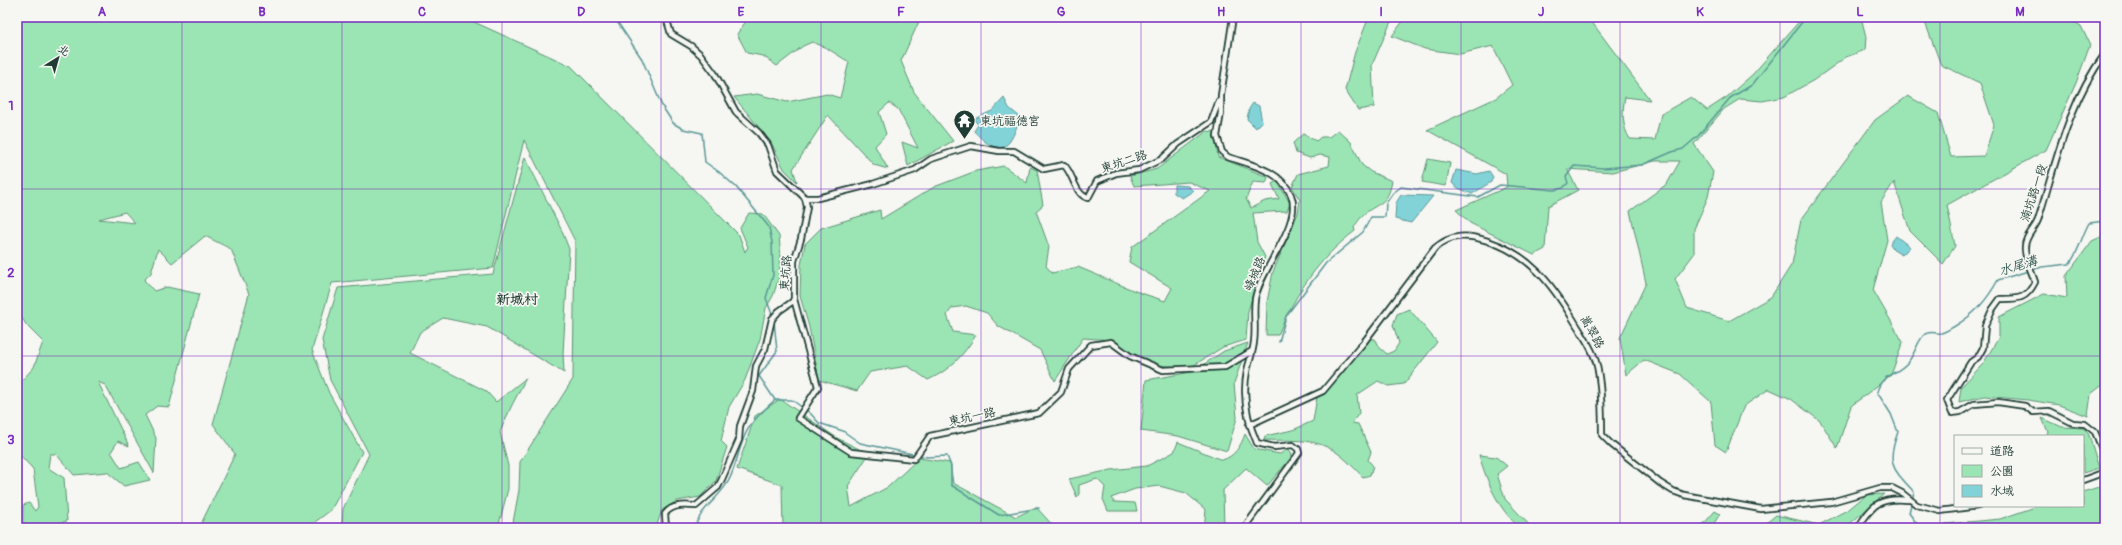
<svg xmlns="http://www.w3.org/2000/svg" width="2122" height="545" viewBox="0 0 2122 545" font-family="Pangolin,'LXGW WenKai TC',sans-serif">
<rect width="100%" height="100%" fill="#f6f6f2"/>
<filter id="ink" filterUnits="userSpaceOnUse"><feTurbulence type="fractalNoise" baseFrequency=".025" numOctaves="2"/><feDisplacementMap in="SourceGraphic" scale="8" xChannelSelector="R" yChannelSelector="G"/><feConvolveMatrix kernelMatrix="1 2 1 2 8 2 1 2 1" color-interpolation-filters="sRGB"/></filter>
<g filter="url(#ink)">
<g fill="#9be5b4" stroke="#5d9174" fill-rule="evenodd">
<path d="M17,17H463L571,66L739,235L745,252L748,247L740,228L749,213L763,214L779,236L781,258L779,277L773,296L766,308L760,339L745,380L729,407L721,441L727,447L716,481L700,497L677,501L662,510L657,525L658,528H512L519,490L520,462L573,379L575,241L524,140L493,268L332,283L312,350L329,393L362,452L331,510L307,528H201L200,526L235,454L213,424L249,294L231,249L205,236L172,263L158,249L151,273L144,280L154,291L167,287L199,294L169,407L157,406L145,415L156,438L154,473L105,385L98,382L129,446L118,441L111,452L121,468L139,462L150,480L124,486L107,472L74,475L56,454H50L48,468L64,478L67,521L42,528L23,527V505L29,503L35,511L38,507L33,469L19,454L17,455V386L34,367L43,342L27,326L20,315L17,320ZM125,212L135,223L99,219Z"/>
<path d="M749,17H921L901,61L914,92L953,141L908,166L902,142L918,148L898,109L889,103L879,112L886,134L875,146L888,169L874,165L828,115L793,169L797,182L784,169L771,142L734,97L757,94L787,102L827,94L840,98L849,62L825,47L812,42L803,46L777,66L763,56L747,53L737,34Z"/>
<path d="M1369,17H1393L1372,65L1374,107L1358,110L1345,90L1355,52Z"/>
<path d="M1406,17H1588L1650,100L1625,97C1622,111 1622,127 1630,139L1655,140L1661,114L1691,97L1707,110L1727,97L1753,74L1803,17H1861L1866,37L1865,50L1846,57L1814,80L1784,97L1762,101L1740,99L1724,109L1694,144L1713,172L1708,197L1694,229V254L1675,279L1687,308L1729,321L1771,297L1792,264L1801,220L1875,120L1908,96L1938,113L1951,157L1984,156L1994,125L1980,83L1941,65L1923,17H2066L2081,26L2090,45L2076,83L2046,150L1947,205L1955,246L1943,264L1910,231L1894,182L1881,202L1887,240L1873,290L1903,342L1891,375L1851,406L1837,448L1820,421L1791,399L1769,389L1744,406L1726,452L1715,445L1711,402L1680,374L1644,360L1626,375L1620,338L1646,283L1630,211L1667,184L1680,161H1655L1613,172L1567,169L1578,190L1548,206L1545,249L1534,255L1470,223L1456,210L1507,187L1506,174L1427,130L1496,98L1512,85L1493,46L1460,54L1425,49L1392,36Z"/>
<path d="M1338,130L1351,142L1362,165L1371,172L1392,181C1388,205 1379,202 1364,214C1360,218 1357,223 1354,227L1355,231C1319,258 1295,294 1278,335H1266L1267,302L1273,272L1298,213L1300,200L1292,187L1298,174L1329,166L1330,157L1320,155L1310,158L1296,153L1293,143L1303,134L1316,141L1321,137H1329Z"/>
<path d="M1207,131L1214,132L1218,157L1268,177L1266,183L1253,182L1246,199L1251,208L1265,201L1279,199L1272,184L1277,181L1290,203L1287,211L1253,213L1257,242L1265,257L1248,311L1246,340L1223,347L1191,367L1153,365L1130,354L1113,340L1083,338L1055,381L1040,350L998,326L987,313L966,306L952,308L947,315L953,332L976,335C963,356 950,370 928,380L908,366L870,372L857,391L819,380L809,327L800,296L801,265L805,244L821,228L880,210L881,219L934,187L976,171L1004,166L1027,183L1030,167L1037,170L1043,205L1036,211L1049,247L1046,266L1052,273L1078,267L1135,291L1165,301L1172,288L1129,262L1132,247L1210,191L1189,182L1134,186L1130,176L1157,169Z"/>
<path d="M525,157L561,229L569,249L563,353L564,373L487,327L443,318L420,332L410,353L486,391L496,402L526,378L511,407L500,432L508,466V489L498,528H354L342,526L343,509L369,454L330,380L322,340L338,288L493,274Z"/>
<path d="M1428,159L1450,163L1446,186L1422,182Z"/>
<path d="M2105,235V383L2091,394L2088,416L2059,405L2028,400L1984,396L1959,402L1961,387L1983,364L1999,337V317L2044,294L2067,298L2066,276L2092,241Z"/>
<path d="M1409,309L1437,342L1404,384L1388,386L1378,381L1357,395L1359,413L1352,423L1358,424L1371,452L1368,460L1373,466L1370,475L1363,477C1352,466 1341,453 1327,447C1309,438 1283,441 1264,440L1265,436L1293,430L1313,421L1317,397L1371,338L1376,340L1380,348L1387,354L1394,351L1399,343L1393,325L1397,314Z"/>
<path d="M1248,343L1234,383L1237,418L1227,451L1178,436L1141,431L1146,380L1192,372L1224,351Z"/>
<path d="M780,399L837,438L869,454L848,486L851,507L888,487L919,458L950,463L953,483L1016,517L1036,507L1055,528H783L782,485L737,469L755,416Z"/>
<path d="M2042,418L2062,427L2084,428L2089,435L2099,468L2083,473V436H2046L2048,432Z"/>
<path d="M1245,434L1254,449L1280,454L1288,449L1292,453L1290,459L1267,486L1246,468L1223,490L1224,528H1204L1206,510L1186,493L1159,486L1135,489L1111,498L1114,502L1135,503L1137,511H1108L1103,499L1105,487L1097,479L1079,485V494L1077,497L1069,479L1111,470L1147,466L1174,452L1178,442L1222,460C1234,457 1241,446 1245,434Z"/>
<path d="M1479,455L1496,457L1507,466L1497,474L1505,499L1532,528H1520C1498,509 1487,482 1479,455Z"/>
<path d="M2105,485V528H1948L1945,524L2000,519L2038,506H2083V492Z"/>
<path d="M1884,494L1845,528H1737L1739,524L1764,525L1776,515L1819,525L1849,509L1866,495Z"/>
<path d="M1715,511L1720,514L1711,528H1700Z"/>
</g>
<g fill="#82d3d8" stroke="#5a9796">
<path d="M1004,98L1009,108L1020,117C1017,125 1015,134 1010,141C999,157 982,140 974,131L978,125L974,119L992,111Z"/>
<path d="M1253,103L1259,106L1262,122L1256,128L1247,119L1249,109Z"/>
<path d="M1456,170L1477,174L1489,171L1493,177L1491,182L1472,194L1458,188L1452,183Z"/>
<path d="M1174,185L1188,186L1193,191L1182,198L1174,193Z"/>
<path d="M1401,195L1433,196L1411,223L1395,219L1396,203Z"/>
<path d="M1896,236L1910,247L1902,255L1895,251L1890,244Z"/>
</g>
<g fill="none" stroke-linecap="round" stroke-linejoin="round">
<g stroke="#5a9796" stroke-width="1.5">
<path d="M614,17L642,59L662,106L673,123L683,129L702,133L705,162L719,172L736,187L769,227L772,242L773,275L766,298L773,317"/>
<path d="M1279,342L1286,316L1326,263L1363,232L1371,217H1385L1386,203L1393,193L1401,187L1478,197L1500,185L1554,190L1563,188L1568,183L1566,177L1574,166L1604,168L1642,165L1672,152L1683,149L1698,136L1730,98L1752,85L1806,17"/>
<path d="M775,400H792L810,413L819,423L843,431L860,443L927,457L947,456L951,466V485L999,515L1039,508"/>
<path d="M695,528C700,507 721,498 730,478C736,465 739,449 745,435C751,421 764,410 775,400L759,376L777,351L774,321"/>
<path d="M1920,528L1909,513L1914,492C1892,468 1886,464 1898,432L1891,414L1877,392C1882,372 1897,376 1908,362C1915,354 1917,342 1924,335C1929,330 1935,334 1941,333C1946,332 1951,328 1955,326C1975,314 1987,300 1998,280L2042,267L2069,264C2079,253 2081,237 2089,223L2105,221"/>
</g>
<defs>
<g id="minor">
<path d="M666,17L671,34L691,46L701,55L715,74L736,112L759,133L768,145L777,171L805,198L807,207L801,239L794,261V299L792,302L779,311L772,319L765,349L756,366L753,391L740,426L739,440L722,479L718,487L696,506C685,505 672,504 665,514L666,528"/>
<path d="M1233,17L1221,95V113L1217,136L1222,152L1228,157C1252,165 1280,170 1291,195C1303,224 1260,269 1255,299C1253,313 1256,328 1254,342C1253,352 1249,362 1247,371C1242,396 1247,420 1257,443L1274,447L1293,445L1298,449L1299,453L1244,528"/>
<path d="M2105,54C2068,103 2056,163 2038,220C2034,230 2025,236 2025,247C2024,258 2032,272 2035,282C2026,300 2018,299 2000,299L1992,310L1985,326L1983,348L1978,357L1971,362L1947,400L1952,413L1960,412L1974,404L1998,402L2025,406L2033,412L2049,411L2073,423L2085,424L2095,432L2105,456"/>
<path d="M805,198H818L873,184L915,170L931,159L971,146L999,151H1014L1044,169L1064,165C1073,173 1075,195 1088,198L1097,181L1116,173L1139,170L1162,159L1178,144L1211,122L1219,101"/>
<path d="M794,299L818,387L798,418L851,452L914,459L930,436L1039,413L1061,392L1069,369L1091,345L1111,342L1130,356L1163,370L1225,367L1252,351"/>
<path d="M1249,425L1323,391L1364,342L1435,248C1451,234 1468,234 1488,241C1530,255 1551,283 1573,319C1580,331 1589,343 1594,356C1601,373 1602,416 1602,435L1611,444L1660,483L1673,491L1684,495L1761,509L1831,502L1880,488H1892L1902,493L1917,505L1940,511L1978,506"/>
<path d="M2083,480L2105,472"/>
<path d="M1858,528C1872,504 1880,497 1909,500"/>
</g>
</defs>
<use href="#minor" stroke="#1f3d34" stroke-width="8"/>
<use href="#minor" stroke="#f6f6f2" stroke-width="4.5"/>
</g>
</g>
<path fill="none" stroke="#7b2cbf" stroke-width="1" stroke-opacity="0.55" d="M182,17V528M342,17V528M502,17V528M661,17V528M821,17V528M981,17V528M1141,17V528M1301,17V528M1461,17V528M1620,17V528M1780,17V528M1940,17V528M17,189H2105M17,356H2105"/>
<defs>
<symbol id="temple-pin" viewBox="-11 -11 22 30"><path d="M0 17L-7.5 6A9.5 9.5 0 1 1 7.5 6Z" fill="#1f3d34" stroke="#f6f6f2"/><path d="M0-6L5-2H3V0L6.5 2.5H4V6H1.5V3h-3V6H-4V2.5H-6.5L-3 0V-2H-5Z" fill="#fff"/></symbol>
</defs>
<g fill-rule="evenodd">
<use href="#temple-pin" x="952" y="108" width="25" height="34"/>
</g>
<g text-anchor="middle" dominant-baseline="central" stroke-width="3.5" stroke-linejoin="round" paint-order="stroke">
<g font-size="12" fill="#1f3d34" stroke="#f6f6f2" text-anchor="start">
<text x="980" y="121">東坑福德宮</text>
</g>
<g font-size="12" fill="#1f3d34" stroke="#f6f6f2">
<text transform="translate(1124 162) rotate(-18)">東坑二路</text>
<text transform="translate(2034 193) rotate(-72)">湳坑路一段</text>
<text transform="translate(786 273) rotate(-85)">東坑路</text>
<text transform="translate(1255 274) rotate(-67)">峰城路</text>
<text transform="translate(1592 332) rotate(61)">嵩翠路</text>
<text transform="translate(972 417) rotate(-12)">東坑一路</text>
</g>
<g font-size="13" font-style="italic" fill="#335b55" stroke="#f6f6f2">
<text transform="translate(2018 266) rotate(-17)">水尾溝</text>
</g>
<g font-size="14" font-weight="bold" fill="#1f3d34" stroke="#f6f6f2">
<text x="517" y="299">新城村</text>
</g>
</g>
<rect width="2122" height="545" fill="none" stroke="#f6f6f2" stroke-width="44"/>
<rect x="1954" y="435" width="130" height="72" fill="#f6f6f2" stroke="#a0aca6"/>
<rect x="1962" y="448" width="20" height="6" fill="#f6f6f2" stroke="#a0aca6"/>
<text x="1990" y="455" font-size="12" fill="#1f3d34">道路</text>
<rect x="1962" y="465" width="20" height="12" fill="#9be5b4" stroke="#a0aca6"/>
<text x="1990" y="475" font-size="12" fill="#1f3d34">公園</text>
<rect x="1962" y="485" width="20" height="12" fill="#82d3d8" stroke="#a0aca6"/>
<text x="1990" y="495" font-size="12" fill="#1f3d34">水域</text>
<g transform="translate(58 58) rotate(37)" stroke="#f6f6f2" stroke-width="3" paint-order="stroke">
<path d="M0-3L7 15L0 10L-7 15Z" fill="#1f3d34"/>
<text y="-6" font-size="11" font-weight="bold" text-anchor="middle" fill="#1f3d34">北</text>
</g>
<rect x="22" y="22" width="2078" height="501" fill="none" stroke="#7b2cbf" stroke-width="1.5"/>
<g font-size="13" text-anchor="middle" font-weight="bold" fill="#7b2cbf">
<text x="102" y="16">A</text>
<text x="262" y="16">B</text>
<text x="422" y="16">C</text>
<text x="581" y="16">D</text>
<text x="741" y="16">E</text>
<text x="901" y="16">F</text>
<text x="1061" y="16">G</text>
<text x="1221" y="16">H</text>
<text x="1381" y="16">I</text>
<text x="1541" y="16">J</text>
<text x="1700" y="16">K</text>
<text x="1860" y="16">L</text>
<text x="2020" y="16">M</text>
<text x="11" y="110">1</text>
<text x="11" y="277">2</text>
<text x="11" y="444">3</text>
</g>
</svg>
